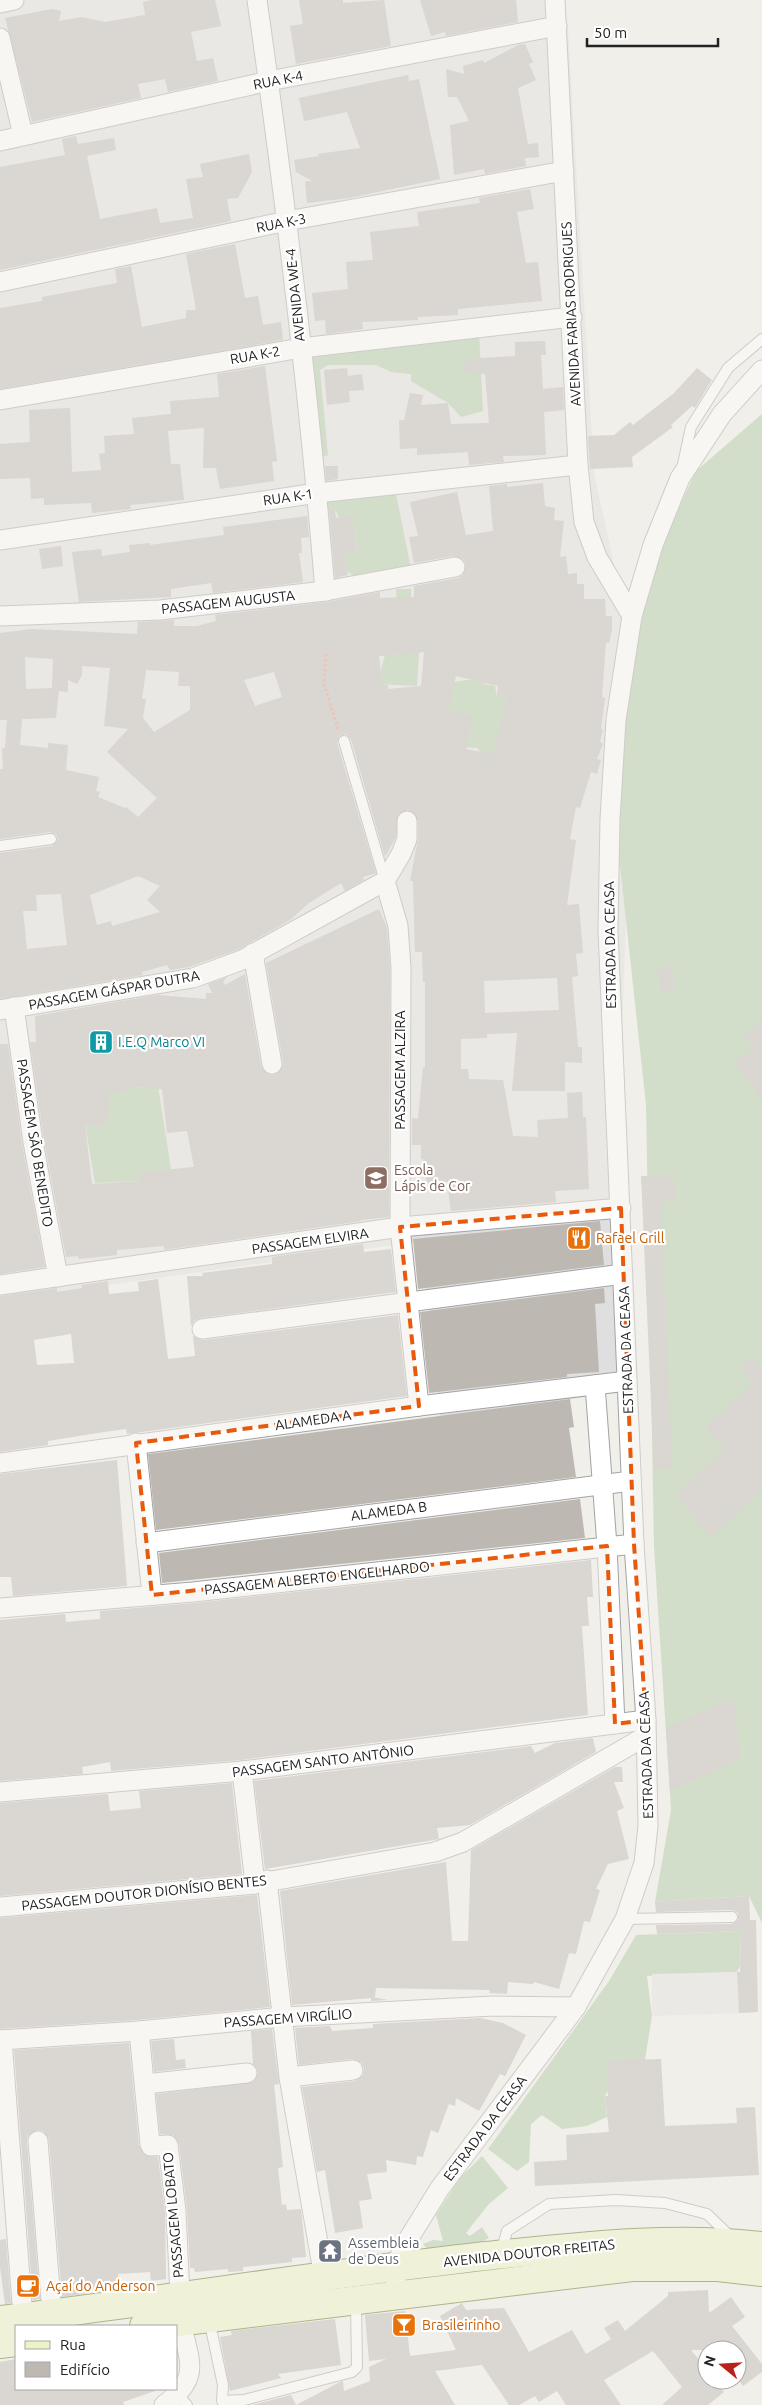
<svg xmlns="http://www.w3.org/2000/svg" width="762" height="2405" viewBox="0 0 762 2405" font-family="Ubuntu,sans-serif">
<rect width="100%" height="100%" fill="#f1efea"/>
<path fill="#e0dfdf" d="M0,0H564L568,29L594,473L616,574L650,622L629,843L615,1210L627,1391L440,1417L421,1241L0,1300Z"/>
<g fill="#aecba4">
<path d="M479,332L483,411L461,417L448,403L411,381V374L391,372L376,365H328L320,370L328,455L319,459L309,358Z"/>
<path d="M762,414V1923L749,1896L655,1902L671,1810L654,1547L646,1105L618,847L629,658L658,552L696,471Z"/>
<path d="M395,489L411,569L363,583L347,571L345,554L357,552L352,516L339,518L335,509L323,511V496Z"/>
<path d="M396,589H411V632L420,637L417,686L377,684L385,655L400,654Z"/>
<path d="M481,678L485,684L495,686L497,697L516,699L496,769L477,748L458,747L433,685Z"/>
<path d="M155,1067L171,1169L155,1171L142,1207L140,1181L95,1183L85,1124L89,1099L128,1082L136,1080L137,1088H148Z"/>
<path d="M741,1931L740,1966L737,1972L647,1976L652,2016L645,2060L608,2091L605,2096L607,2117L587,2126L562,2129L542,2115L531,2124L529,2162L517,2171L488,2149L609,1981L636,1935Z"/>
<path d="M482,2156L508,2188L488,2205L466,2233L470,2236L482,2227L489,2238L479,2243L477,2251L433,2256L423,2244L433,2240L443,2241L436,2215L460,2178Z"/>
</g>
<path fill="#e2e2e2" d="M737,1972L739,2013L652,2016V1974Z"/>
<g fill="#beb8b3" fill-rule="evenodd">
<path d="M152,0H215L221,26L191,32L197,61L213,58L218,81L168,92L165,79L138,84L141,98L32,122L5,18L52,9L61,11L59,21L82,17L105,22L145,15L143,2Z"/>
<path d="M299,0H343V3L384,0L391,46L296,64L290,26L303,24Z"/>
<path d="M420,0H516L518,22L446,36L445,32L431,36Z"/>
<path d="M525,44L533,62L529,64L536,80L518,88L528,144L538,143L539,157L525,158L526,166L485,174L484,169L454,175L450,125L469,121L457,97H448L446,69L464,74L463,66L483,60L484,63L518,45Z"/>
<path d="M408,75L409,81L419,79L440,179L349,198L307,203L305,181H312L296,172L294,160L319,156L318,154L360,148L347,112L304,121L299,98Z"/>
<path d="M76,136L78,144L114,138L116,150L87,156L100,219L157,208L160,223L193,218L186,179L203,177L200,164L249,154L252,172L238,198L227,199L231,221L0,270V167L65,155L62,139Z"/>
<path d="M530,189L534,209L517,212L526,263L538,262L542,301L458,309V315L418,317V320L362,322L363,329L326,334L325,320L315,321L312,293L348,289L346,262L373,260L370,232L419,226L417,212L480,203L479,198Z"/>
<path d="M235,244L245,298L258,296L263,325L281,322L283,340L0,389V308L42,301V297L117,283L115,269L131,266L142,327L186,318V310H196L186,254Z"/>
<path d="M545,341L546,355H541L543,389L563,387L564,410L544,412L546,455L503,456L504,462L469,465L468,452L417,455V448L400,449L399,420H404L410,393L423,395L421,405L448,403L451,424L489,423L485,374L464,373L465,359L515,356V342Z"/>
<path d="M265,366L277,461L272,462L274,481L220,489L216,468H203L204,428L168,431L171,464H180L184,500L130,505L131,509L92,513L91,503L44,505V498L31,499L30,478L0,479V444L30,442L29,410L70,408L72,472L101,470L99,454L105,453L104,436L134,434L132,418L171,414L170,401L219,397L217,374Z"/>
<path d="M347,368L348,376L362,374L364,390L349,391L350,402L327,405L324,370Z"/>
<path d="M697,368L712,380L695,408L692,406L671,425L673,427L632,457L633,467L590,469L588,436L614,435L630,422L633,425L673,394Z"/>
<path d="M325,466H338V479L326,481Z"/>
<path d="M543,483L545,506L555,508L554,520L564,521L560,557L566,556L568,574L577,573V584H584V599H605L606,616H612V629L609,643H606L602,697L605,698L601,729L603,730L600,741L603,744L597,759L601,760L597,774L591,772L580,808L576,807L570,839L576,840L567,905L579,904L583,953L576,954L578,976L572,977L578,1047H582V1063L565,1062V1091H512L517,1033L487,1034V1038L461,1039V1069H468L469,1079L503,1080L513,1136L538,1137L537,1120L568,1118L567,1093L582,1092L583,1117H586L589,1189L555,1191L556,1202L451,1211L447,1182L427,1185L423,1159H421V1145H412V1118L418,1119L423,1067H425V982H423L422,952H415L413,881H410L418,839V821L413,812L407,810L398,815L396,837L385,857L351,739L346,734L339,736L337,743L376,873L363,877L364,880L345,891L341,883L309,903L290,920L237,950L189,967L170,970L167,965L142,972L143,975L0,999V853L52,846L58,839L56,834L50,832L0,839V769H3L2,748H5L7,720H0V633L32,629L137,634L138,622L174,620V626H197L216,621L215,615L326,602L380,592V598L414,597V586L458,578L463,575L466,565L463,559L453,556L414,563L409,537L418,536L410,502L457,492L466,535L493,531L489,486L507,484V487ZM424,652L421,686L388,689V685L382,684L379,656ZM25,657L53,659L52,688L26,689ZM82,666L110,668L104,726L128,729L107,752L157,798L138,817L126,807L125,808L98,797L100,792L96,791L99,777L66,770L68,745L48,743V748L20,745L22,719L56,718L59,691L68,692V680L77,684L82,675ZM146,670L179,672L178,686H190V710L154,732L143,718L146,699H142ZM274,672L282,697L255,706L244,680ZM456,676L498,686L497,697L508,698L492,754L466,749L472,716L448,711ZM138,876L160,886L147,900L160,912L112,926L111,921L97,925L90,895ZM61,894L67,945L27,949L23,911H37L36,895ZM557,978L559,1010L485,1013L484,981Z"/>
<path d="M335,509L336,518L352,516L357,553L345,554L348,575L335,578L329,510Z"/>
<path d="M307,516L309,537L301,538L302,553H299L303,582L213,593L211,583L171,589V597L79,602L72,552L101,549L102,556L130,552L129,545L150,543V545L224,535L223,527Z"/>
<path d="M61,546L63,566L42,569L39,549Z"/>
<path d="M379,909L387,928L390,968L389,1217L361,1220V1221L170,1249L165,1250L164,1246L117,1250V1255L79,1259L78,1256L66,1257L44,1140L30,1042H36L35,1016L157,995L206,999V993H212L208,984L227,977L223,982L225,985L245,974L261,1066L268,1074L274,1075L282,1068L283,1062L266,963ZM128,1087L162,1089L167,1133L187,1131L194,1167L140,1172L141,1181L92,1184L85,1124L107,1126L110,1093L128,1091Z"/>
<path d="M671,966L676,989L662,992L657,969Z"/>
<path d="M762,1021V1099L734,1063L754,1047L744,1035Z"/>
<path d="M0,1044H8L22,1144L45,1267L0,1274Z"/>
<path d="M674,1175L676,1201H661L672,1468L654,1469L641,1176Z"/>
<path d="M600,1221L604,1265L418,1289L413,1239Z"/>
<path d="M363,1244L364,1252L391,1249L396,1292L201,1318L195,1320L191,1326L187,1276H203L202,1273L272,1264V1257Z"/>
<path d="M158,1279L168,1359L195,1356L193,1336L203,1340L398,1315L407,1396L127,1434L126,1429L104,1432L48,1441V1445L0,1452V1296L57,1288V1292L82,1288V1285L108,1281L109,1294L139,1291L138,1282ZM71,1334L74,1363L37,1365L34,1340Z"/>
<path d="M604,1288L605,1303L595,1304L599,1372L567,1374V1377L429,1393L420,1312Z"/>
<path d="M752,1358L762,1370V1490L711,1536L675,1495L725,1450L705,1427L753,1384L740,1368Z"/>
<path d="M570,1399L574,1427L569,1428L576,1477L156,1530L148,1454Z"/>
<path d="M117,1460L127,1586L13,1596L11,1577H0V1474Z"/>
<path d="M580,1499L585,1538L162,1583L159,1553Z"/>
<path d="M591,1560L593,1597H587L589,1626H582L588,1715L241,1760L111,1771L110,1762L82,1767L83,1774L0,1781V1620L65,1614L66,1622L87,1620L100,1619V1611L194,1603Z"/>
<path d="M734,1698L740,1759L670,1791L666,1728Z"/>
<path d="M593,1738L596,1752L470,1825L437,1828L439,1839L265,1869L254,1781L531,1746L535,1753L555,1743Z"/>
<path d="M615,1767H622L623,1782H614L624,1808L617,1811L629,1859L608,1864L596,1889L600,1890L590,1922L584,1921L576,1954L569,1953L559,1989L534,1982L533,1984L508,1982L507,1994L489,1993L490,1990L376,1988L375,1997H372L388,2000L371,2001V1998L292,2005L280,1891L446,1862L452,1941H468L471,1850Z"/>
<path d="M232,1783L242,1874L0,1896V1803L108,1794L110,1811L141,1808L139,1791Z"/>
<path d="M257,1895L270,2007L138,2020L0,2029V1918Z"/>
<path d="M749,1896L750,1920H756L758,2012L739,2013L737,1972H740L741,1931L657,1934L656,1925L732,1924L738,1920V1913L732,1910L656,1912L655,1902Z"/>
<path d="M480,2018L503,2023L526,2035L505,2076L500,2074L479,2111L456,2098L455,2106L449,2104L438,2133L431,2130L423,2157L417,2156L416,2165L386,2160L387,2172L367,2174L372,2199L359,2201L363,2228L335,2233L325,2170L317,2172L302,2087L355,2081L363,2075L364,2068L362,2063L352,2059L299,2065L295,2028L330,2026L332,2031L373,2028V2024Z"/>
<path d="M272,2029L279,2084L274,2085L283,2167L278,2168L282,2205L286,2204L287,2210L301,2209L306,2257L292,2258V2262L243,2267V2271L228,2272V2269L195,2272L194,2268H190L187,2210L179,2144L173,2135L160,2134L156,2094L253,2082L258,2072L253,2064L251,2031Z"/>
<path d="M174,2039L176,2060L185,2059L186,2068L154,2072L151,2041Z"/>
<path d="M129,2043L139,2145L145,2155L158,2157L165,2212L166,2279L151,2281L150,2272L118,2274L119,2285L89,2290V2293L62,2297L49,2140L43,2131L37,2130L28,2136L27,2142L40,2299L33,2300L14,2050Z"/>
<path d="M661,2059L665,2126L737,2123L736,2108L755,2107L759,2175L535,2186L534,2162L567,2160L566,2135L609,2132L605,2096H608L607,2061Z"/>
<path d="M6,2239L11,2303L5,2304L0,2267V2240Z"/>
<path d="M708,2290L709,2313L731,2297L745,2317L732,2326L762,2364V2372L743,2386L737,2378V2350H691L707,2370V2380H715L724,2392L708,2405H662L682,2387L653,2351L604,2380L621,2405H566L557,2391L539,2402L535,2396L519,2405H509L482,2365L435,2371L455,2405H252L291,2395L296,2405L340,2382L343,2381L344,2391L370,2381L369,2367L386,2359L369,2361L365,2315L405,2311L410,2356L456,2350L440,2316L462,2303L466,2310L504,2308L529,2352L572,2330L586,2354L611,2339L604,2328L618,2320L625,2331L668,2296V2292Z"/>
<path d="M335,2319L341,2365L278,2374L281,2378L230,2391L220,2337L232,2335L231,2331Z"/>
<path d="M16,2359V2389H155V2391L123,2402L124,2405H0V2362Z"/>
</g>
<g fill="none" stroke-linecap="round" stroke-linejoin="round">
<defs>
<g id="service">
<path d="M683,464L691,427L728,368L762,339"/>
<path d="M344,741L385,881"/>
<path d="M0,846L51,839"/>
<path d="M625,1919L732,1917"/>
<path d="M501,2253L507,2231L549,2204L616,2200L665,2203L707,2214L731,2237"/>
<path d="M209,2319L223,2385L222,2401L244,2400L352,2372L357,2367L356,2303"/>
<path d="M178,2395L187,2405"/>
</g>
<g id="minor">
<path d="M257,0C285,196 309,393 325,591"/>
<path d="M555,0L578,465L584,522L597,557L632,616"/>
<path d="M0,3L14,0"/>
<path d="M0,38L23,135"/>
<path d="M0,141L269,81L557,26"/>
<path d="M0,282L287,221L564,171"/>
<path d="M0,400L301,348L572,317"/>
<path d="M0,540L317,493L578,465"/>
<path d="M0,616L160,610L325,591L455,567"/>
<path d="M385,881L398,926L401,968L400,1227L419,1406"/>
<path d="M253,953L272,1064"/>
<path d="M14,1007L33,1142L58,1277"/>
<path d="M0,1010L193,978L242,960L385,881L401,854L407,839V821"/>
<path d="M0,1285L400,1227L621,1208"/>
<path d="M202,1329L623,1274"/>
<path d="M595,1385L607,1546L615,1724"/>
<path d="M136,1443L152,1595"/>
<path d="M0,1463L419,1406L627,1381"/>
<path d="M146,1543L631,1481"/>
<path d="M0,1608L193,1592L634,1544"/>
<path d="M242,1771L255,1884"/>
<path d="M0,1792L242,1771L646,1720"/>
<path d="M267,1880L289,2077L324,2277"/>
<path d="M0,1907L255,1884L435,1852L463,1842L646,1736"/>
<path d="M139,2031L150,2144L151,2146L168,2145L176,2211L180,2296"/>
<path d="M0,2040L139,2031L283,2017L493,2006L576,2007"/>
<path d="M2,2040L23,2317"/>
<path d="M289,2077L353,2070"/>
<path d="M145,2084L247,2073"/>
<path d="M38,2141L52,2313"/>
<path d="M396,2294L395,2267L406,2243L440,2188L576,2007L625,1919L644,1863L648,1826L646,1720L634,1544L608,930L610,819L616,720L632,616L653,545L680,478L722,414L762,370"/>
<path d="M164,2405C202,2377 189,2362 181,2322"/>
</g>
<g id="secondary">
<path d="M0,2320C162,2301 323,2274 485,2256C577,2247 670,2235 762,2246"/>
<path d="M144,2326L632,2267H718L762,2272"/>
<path d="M0,2344L16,2342"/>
</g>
</defs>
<use href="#service" stroke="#a3a3a3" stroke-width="12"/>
<use href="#minor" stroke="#a3a3a3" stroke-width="21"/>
<use href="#secondary" stroke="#606e13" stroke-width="30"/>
<path stroke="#ea9182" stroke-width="3" stroke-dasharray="2.5 2.5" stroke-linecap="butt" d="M326,654L324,684L338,729"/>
<use href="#service" stroke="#fff" stroke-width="10"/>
<use href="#minor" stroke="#fff" stroke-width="19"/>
<use href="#secondary" stroke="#eef3c6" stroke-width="28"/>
</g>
<path d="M0 0H762V2405H0ZM621,1208L634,1544L646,1720L615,1724L607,1546L152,1595L136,1443L419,1406L400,1227Z" fill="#f1efea" fill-opacity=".55" fill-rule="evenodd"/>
<path fill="none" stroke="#e8590c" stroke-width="4" stroke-dasharray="10 6" stroke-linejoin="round" d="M621,1208L634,1544L646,1720L615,1724L607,1546L152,1595L136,1443L419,1406L400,1227Z"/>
<defs>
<symbol id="building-square" viewBox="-11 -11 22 22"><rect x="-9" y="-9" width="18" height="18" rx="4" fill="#0f9aa8" stroke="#fff"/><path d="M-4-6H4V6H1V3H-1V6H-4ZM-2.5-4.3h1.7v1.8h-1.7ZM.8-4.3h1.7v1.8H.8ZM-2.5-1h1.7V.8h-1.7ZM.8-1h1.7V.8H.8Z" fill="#fff"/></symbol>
<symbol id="school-square" viewBox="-11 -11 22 22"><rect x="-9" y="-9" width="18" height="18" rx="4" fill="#8d6e63" stroke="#fff"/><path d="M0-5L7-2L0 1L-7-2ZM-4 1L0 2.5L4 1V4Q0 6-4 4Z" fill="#fff"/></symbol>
<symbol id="restaurant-square" viewBox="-11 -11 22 22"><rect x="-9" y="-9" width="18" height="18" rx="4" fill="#e8710a" stroke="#fff"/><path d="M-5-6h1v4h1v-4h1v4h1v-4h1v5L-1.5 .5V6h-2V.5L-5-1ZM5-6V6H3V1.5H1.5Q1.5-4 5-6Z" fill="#fff"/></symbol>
<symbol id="temple-square" viewBox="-11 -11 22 22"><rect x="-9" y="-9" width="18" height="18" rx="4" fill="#6b7280" stroke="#fff"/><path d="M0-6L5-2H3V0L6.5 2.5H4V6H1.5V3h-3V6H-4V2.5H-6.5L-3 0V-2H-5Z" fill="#fff"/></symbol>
<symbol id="cafe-square" viewBox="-11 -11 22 22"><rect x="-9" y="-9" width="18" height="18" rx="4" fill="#e8710a" stroke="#fff"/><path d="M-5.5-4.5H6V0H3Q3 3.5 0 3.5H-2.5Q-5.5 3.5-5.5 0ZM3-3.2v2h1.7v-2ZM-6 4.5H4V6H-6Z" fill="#fff"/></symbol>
<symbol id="bar-square" viewBox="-11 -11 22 22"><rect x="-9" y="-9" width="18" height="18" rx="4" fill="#e8710a" stroke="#fff"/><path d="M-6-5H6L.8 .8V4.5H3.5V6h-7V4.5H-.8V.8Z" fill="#fff"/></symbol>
</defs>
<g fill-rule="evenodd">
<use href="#building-square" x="87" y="1028" width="28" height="28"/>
<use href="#school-square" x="362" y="1164" width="28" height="28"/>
<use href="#restaurant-square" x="565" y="1224" width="28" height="28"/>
<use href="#temple-square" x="316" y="2237" width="28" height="28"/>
<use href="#cafe-square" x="14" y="2272" width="28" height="28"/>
<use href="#bar-square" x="390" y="2311" width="28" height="28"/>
</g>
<g text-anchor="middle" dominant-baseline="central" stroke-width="4.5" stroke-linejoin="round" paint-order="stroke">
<g font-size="14" fill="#222" stroke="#fff">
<text transform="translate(278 80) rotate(-11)">RUA K-4</text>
<text transform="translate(281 223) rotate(-11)">RUA K-3</text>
<text transform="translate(295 295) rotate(-96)">AVENIDA WE-4</text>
<text transform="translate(571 314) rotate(-93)">AVENIDA FARIAS RODRIGUES</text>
<text transform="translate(255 355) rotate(-10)">RUA K-2</text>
<text transform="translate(288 497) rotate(-8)">RUA K-1</text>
<text transform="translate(228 602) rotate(-6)">PASSAGEM AUGUSTA</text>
<text transform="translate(610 945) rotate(-91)">ESTRADA DA CEASA</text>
<text transform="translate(114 990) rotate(-10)">PASSAGEM GÁSPAR DUTRA</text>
<text transform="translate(400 1070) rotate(-90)">PASSAGEM ALZIRA</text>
<text transform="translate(35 1143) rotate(81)">PASSAGEM SÃO BENEDITO</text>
<text transform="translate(310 1241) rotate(-8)">PASSAGEM ELVIRA</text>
<text transform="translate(626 1350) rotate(-92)">ESTRADA DA CEASA</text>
<text transform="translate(313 1420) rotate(-8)">ALAMEDA A</text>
<text transform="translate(389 1511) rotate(-7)">ALAMEDA B</text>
<text transform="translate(317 1578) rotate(-6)">PASSAGEM ALBERTO ENGELHARDO</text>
<text transform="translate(646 1755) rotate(-92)">ESTRADA DA CEASA</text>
<text transform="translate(323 1761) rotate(-7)">PASSAGEM SANTO ANTÔNIO</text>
<text transform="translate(144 1893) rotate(-6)">PASSAGEM DOUTOR DIONÍSIO BENTES</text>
<text transform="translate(288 2018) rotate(-4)">PASSAGEM VIRGÍLIO</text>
<text transform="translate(485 2128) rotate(-53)">ESTRADA DA CEASA</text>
<text transform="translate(173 2215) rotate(-95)">PASSAGEM LOBATO</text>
<text transform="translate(529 2253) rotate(-6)">AVENIDA DOUTOR FREITAS</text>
</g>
<g font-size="14" fill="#0d838f" stroke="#fff" text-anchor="start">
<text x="118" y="1042">I.E.Q Marco VI</text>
</g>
<g font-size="14" fill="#785e54" stroke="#fff" text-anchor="start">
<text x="394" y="1170">Escola<tspan x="394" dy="16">Lápis de Cor</tspan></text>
</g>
<g font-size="14" fill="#c56008" stroke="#fff" text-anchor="start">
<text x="596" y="1238">Rafael Grill</text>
<text x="46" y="2286">Açaí do Anderson</text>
<text x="422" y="2325">Brasileirinho</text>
</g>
<g font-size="14" fill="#5b616d" stroke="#fff" text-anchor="start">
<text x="348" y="2243">Assembleia<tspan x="348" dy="16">de Deus</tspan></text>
</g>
</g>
<rect x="15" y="2325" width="162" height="65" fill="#ffffff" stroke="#a7a7a7"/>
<rect x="25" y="2341" width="25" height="8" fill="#eef3c6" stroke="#a7a7a7"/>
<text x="60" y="2350" font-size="15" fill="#222222">Rua</text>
<rect x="25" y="2362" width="25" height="15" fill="#beb8b3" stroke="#a7a7a7"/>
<text x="60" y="2375" font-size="15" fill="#222222">Edifício</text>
<g transform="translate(722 2365) rotate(288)"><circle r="24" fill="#ffffff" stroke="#a7a7a7"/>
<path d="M0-4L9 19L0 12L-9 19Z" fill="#ba211a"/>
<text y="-8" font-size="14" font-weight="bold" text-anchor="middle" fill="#222222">N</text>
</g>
<path d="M587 38v8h131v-8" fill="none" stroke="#222222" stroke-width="2.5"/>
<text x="594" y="38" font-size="15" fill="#222222" stroke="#ffffff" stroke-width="4" paint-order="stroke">50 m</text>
</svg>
